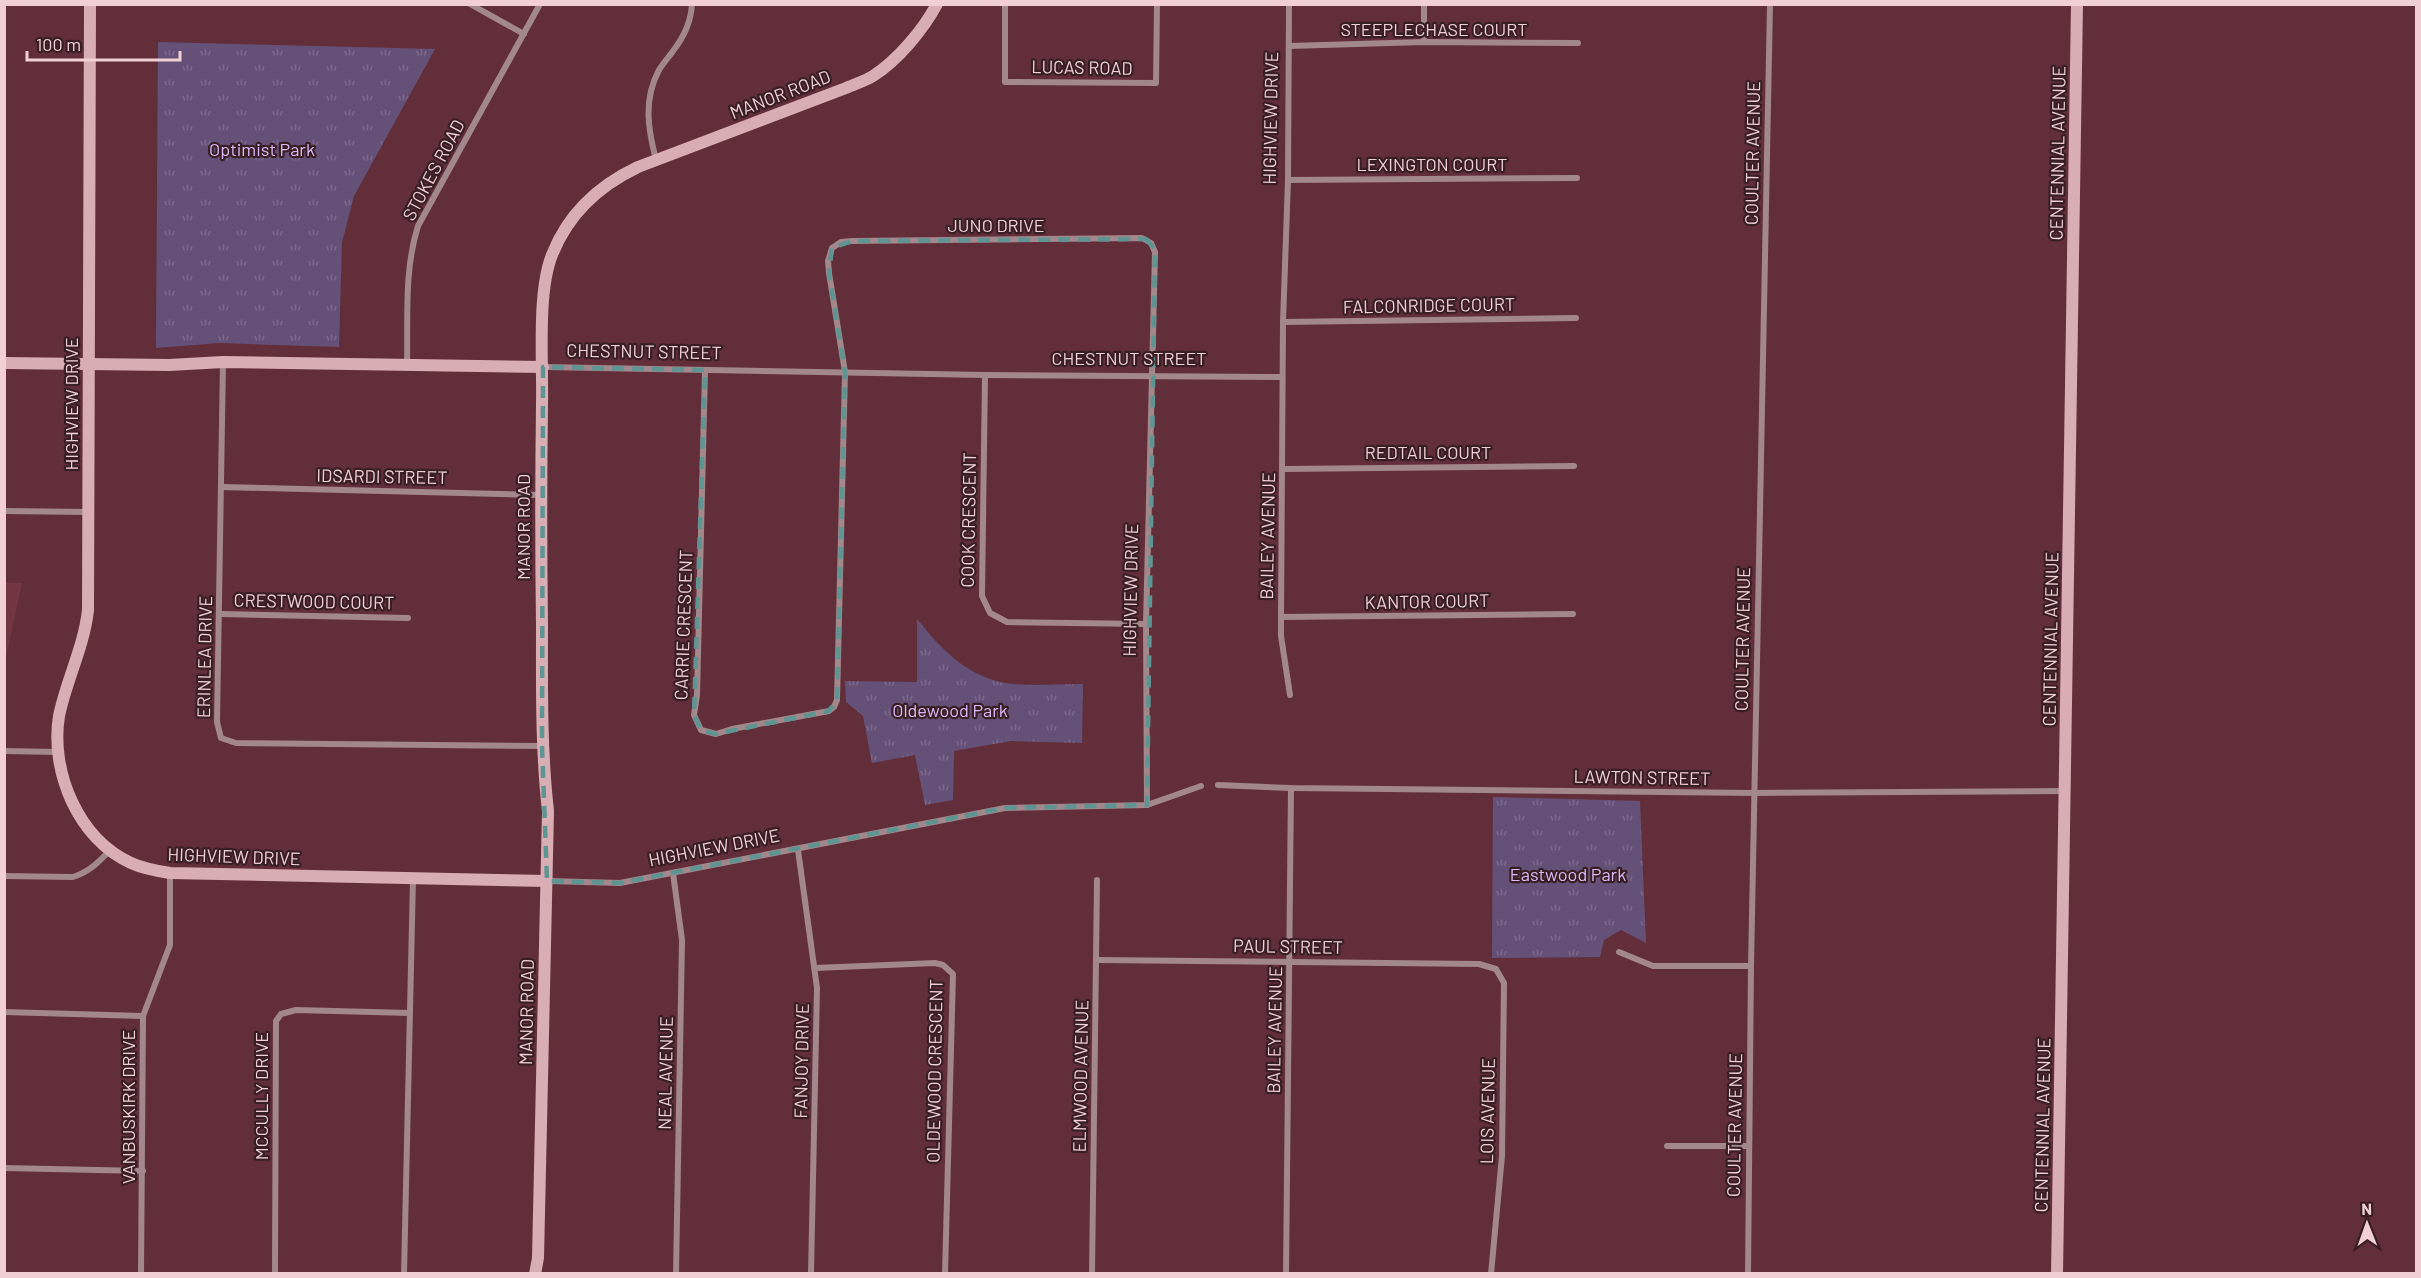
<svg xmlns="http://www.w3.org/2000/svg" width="2421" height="1278" viewBox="0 0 2421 1278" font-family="Barlow,sans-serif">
<defs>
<pattern id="park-tufts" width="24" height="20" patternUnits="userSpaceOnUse" patternTransform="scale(1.5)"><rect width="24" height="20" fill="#655078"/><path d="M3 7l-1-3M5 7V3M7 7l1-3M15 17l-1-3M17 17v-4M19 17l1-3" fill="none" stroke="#7c688a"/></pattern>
</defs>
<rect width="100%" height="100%" fill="#622e39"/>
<path fill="#723643" d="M5,583H22L5,662L4,583Z"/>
<g fill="url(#park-tufts)">
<path d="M158,42L435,49L354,196L342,242L339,347L219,343L156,348Z"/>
<path d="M917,619C940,647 963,673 1000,682C1018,687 1061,684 1083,684L1082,743L1011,741L954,751L953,800L925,805L915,755L872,763L863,716L846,702L845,681L917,682Z"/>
<path d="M1493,797L1640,801L1646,943L1621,930L1604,940L1600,957L1492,958Z"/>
</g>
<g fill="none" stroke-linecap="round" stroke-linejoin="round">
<g stroke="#a2878b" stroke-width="6">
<path d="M470,4L524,34"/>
<path d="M1005,4V82L1156,83L1157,4"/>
<path d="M1289,4L1288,180L1283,322L1281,617V636L1290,695"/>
<path d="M1424,42V4"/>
<path d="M1289,46L1424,42L1578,43"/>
<path d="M656,160C648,129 643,100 659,70C663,63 669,57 673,51C684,37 691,22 692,4"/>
<path d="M1288,180L1577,178"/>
<path d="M1283,322L1576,318"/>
<path d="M223,362L217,722L221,738L236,743L542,746"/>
<path d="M407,365C408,318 404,270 418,226L540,4"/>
<path d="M543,367L985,375L1282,377"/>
<path d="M985,375L982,596L990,613L1007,622L1146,624"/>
<path d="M1283,469L1574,466"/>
<path d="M221,487L541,495"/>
<path d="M4,511L88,512"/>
<path d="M220,614L408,618"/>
<path d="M1281,617L1573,614"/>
<path d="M4,751L58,752"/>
<path d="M1218,785L1291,788L1754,793L2066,791"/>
<path d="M1147,805L1201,786"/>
<path d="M798,850L817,988L811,1274"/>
<path d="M673,873L682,940L676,1274"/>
<path d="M4,876L73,877C89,872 99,862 110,850"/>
<path d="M548,881L620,883L1005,808L1147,805L1146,624L1155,252L1151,243L1142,238L852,241L841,242L832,248L828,261L829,273L845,372L837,700L834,707L829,711L732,729L716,734L701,730L694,715L697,695L705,370"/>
<path d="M1619,952L1653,966H1751"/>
<path d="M1096,960L1479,964L1496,969L1504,983L1502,1156L1491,1274"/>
<path d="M815,968L935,963L943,965L953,974L945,1274"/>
<path d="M4,1012L143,1016"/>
<path d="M1667,1146H1749"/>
<path d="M4,1168L143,1171"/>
<path d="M141,1274L143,1016L170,945V873"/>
<path d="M275,1274L276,1021L281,1014L296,1010L410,1013"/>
<path d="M404,1274L413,879"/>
<path d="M1092,1274L1097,880"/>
<path d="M1286,1274L1291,788"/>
<path d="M1748,1274L1751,966L1770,4"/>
</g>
<g stroke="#d9adb4" stroke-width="12">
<path d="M90,4L88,610C84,647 66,681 59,716C50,771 78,839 131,863C144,869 157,871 170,873L547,881"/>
<path d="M4,363L169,365L223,362L543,367"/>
<path d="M535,1274L538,1258L548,811C541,749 542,688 542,626C541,552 541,478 542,404C543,363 537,292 552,255C568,214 598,186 638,167L846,88C855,84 865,81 873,76C898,60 923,30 937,4"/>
<path d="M2057,1274L2077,4"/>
</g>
</g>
<path fill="none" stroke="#5e9592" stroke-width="4.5" stroke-dasharray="12 8" stroke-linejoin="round" d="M1146,239L1155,249L1147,805L1005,808L620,883L547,881L542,746L543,367L705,370L694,715L701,730L716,734L829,711L837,700L845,372L829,273L832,248L852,241Z"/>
<g text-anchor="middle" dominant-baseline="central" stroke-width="4.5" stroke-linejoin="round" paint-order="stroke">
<g font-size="18" fill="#f1cfd4" stroke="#381f24">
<text x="1434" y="29">STEEPLECHASE COURT</text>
<text transform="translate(1082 67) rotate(1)">LUCAS ROAD</text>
<text transform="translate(780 94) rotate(-21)">MANOR ROAD</text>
<text transform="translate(1270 118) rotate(-89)">HIGHVIEW DRIVE</text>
<text transform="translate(1752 153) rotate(-89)">COULTER AVENUE</text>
<text transform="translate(2057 153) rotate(-89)">CENTENNIAL AVENUE</text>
<text x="1432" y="164">LEXINGTON COURT</text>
<text transform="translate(433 170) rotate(-62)">STOKES ROAD</text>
<text x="996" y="225">JUNO DRIVE</text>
<text transform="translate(1429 305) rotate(-1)">FALCONRIDGE COURT</text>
<text transform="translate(644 351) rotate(1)">CHESTNUT STREET</text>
<text x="1129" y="358">CHESTNUT STREET</text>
<text transform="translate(71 404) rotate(-90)">HIGHVIEW DRIVE</text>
<text x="1428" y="452">REDTAIL COURT</text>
<text transform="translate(382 476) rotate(1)">IDSARDI STREET</text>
<text transform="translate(968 520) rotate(-89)">COOK CRESCENT</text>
<text transform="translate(523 527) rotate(-90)">MANOR ROAD</text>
<text transform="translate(1267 536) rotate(-89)">BAILEY AVENUE</text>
<text transform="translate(1130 590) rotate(-89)">HIGHVIEW DRIVE</text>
<text transform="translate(314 601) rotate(1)">CRESTWOOD COURT</text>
<text transform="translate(1427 601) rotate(-1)">KANTOR COURT</text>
<text transform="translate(683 625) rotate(-88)">CARRIE CRESCENT</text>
<text transform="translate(1742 639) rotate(-89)">COULTER AVENUE</text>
<text transform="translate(2050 639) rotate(-89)">CENTENNIAL AVENUE</text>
<text transform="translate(204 657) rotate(-89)">ERINLEA DRIVE</text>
<text transform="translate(1642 777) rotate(1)">LAWTON STREET</text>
<text transform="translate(714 847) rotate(-11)">HIGHVIEW DRIVE</text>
<text transform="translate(234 856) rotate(2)">HIGHVIEW DRIVE</text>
<text transform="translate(1288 946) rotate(1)">PAUL STREET</text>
<text transform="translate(526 1012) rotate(-89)">MANOR ROAD</text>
<text transform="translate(1274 1030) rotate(-89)">BAILEY AVENUE</text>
<text transform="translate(801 1061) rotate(-89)">FANJOY DRIVE</text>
<text transform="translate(934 1071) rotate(-89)">OLDEWOOD CRESCENT</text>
<text transform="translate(665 1073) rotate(-89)">NEAL AVENUE</text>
<text transform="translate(1080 1076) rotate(-89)">ELMWOOD AVENUE</text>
<text transform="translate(261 1096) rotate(-90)">MCCULLY DRIVE</text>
<text transform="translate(128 1107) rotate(-90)">VANBUSKIRK DRIVE</text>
<text transform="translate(1487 1111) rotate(-89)">LOIS AVENUE</text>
<text transform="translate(1734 1125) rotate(-89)">COULTER AVENUE</text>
<text transform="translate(2042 1125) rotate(-89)">CENTENNIAL AVENUE</text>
</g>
<g font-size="18" fill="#dcb9fa" stroke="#381f24">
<text x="262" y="149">Optimist Park</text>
<text x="950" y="710">Oldewood Park</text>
<text x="1568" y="874">Eastwood Park</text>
</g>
</g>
<rect width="2421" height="1278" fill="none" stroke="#f1cfd4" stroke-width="12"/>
<g transform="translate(2367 1224) rotate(359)" stroke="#381f24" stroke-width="4.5" paint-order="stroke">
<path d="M0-4.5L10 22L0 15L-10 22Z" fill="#f1cfd4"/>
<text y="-9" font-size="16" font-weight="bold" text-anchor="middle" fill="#f1cfd4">N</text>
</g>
<path d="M27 51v9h153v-9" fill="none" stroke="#f1cfd4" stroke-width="3"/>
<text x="36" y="51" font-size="18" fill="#f1cfd4" stroke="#381f24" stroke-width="4.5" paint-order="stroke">100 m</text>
</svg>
